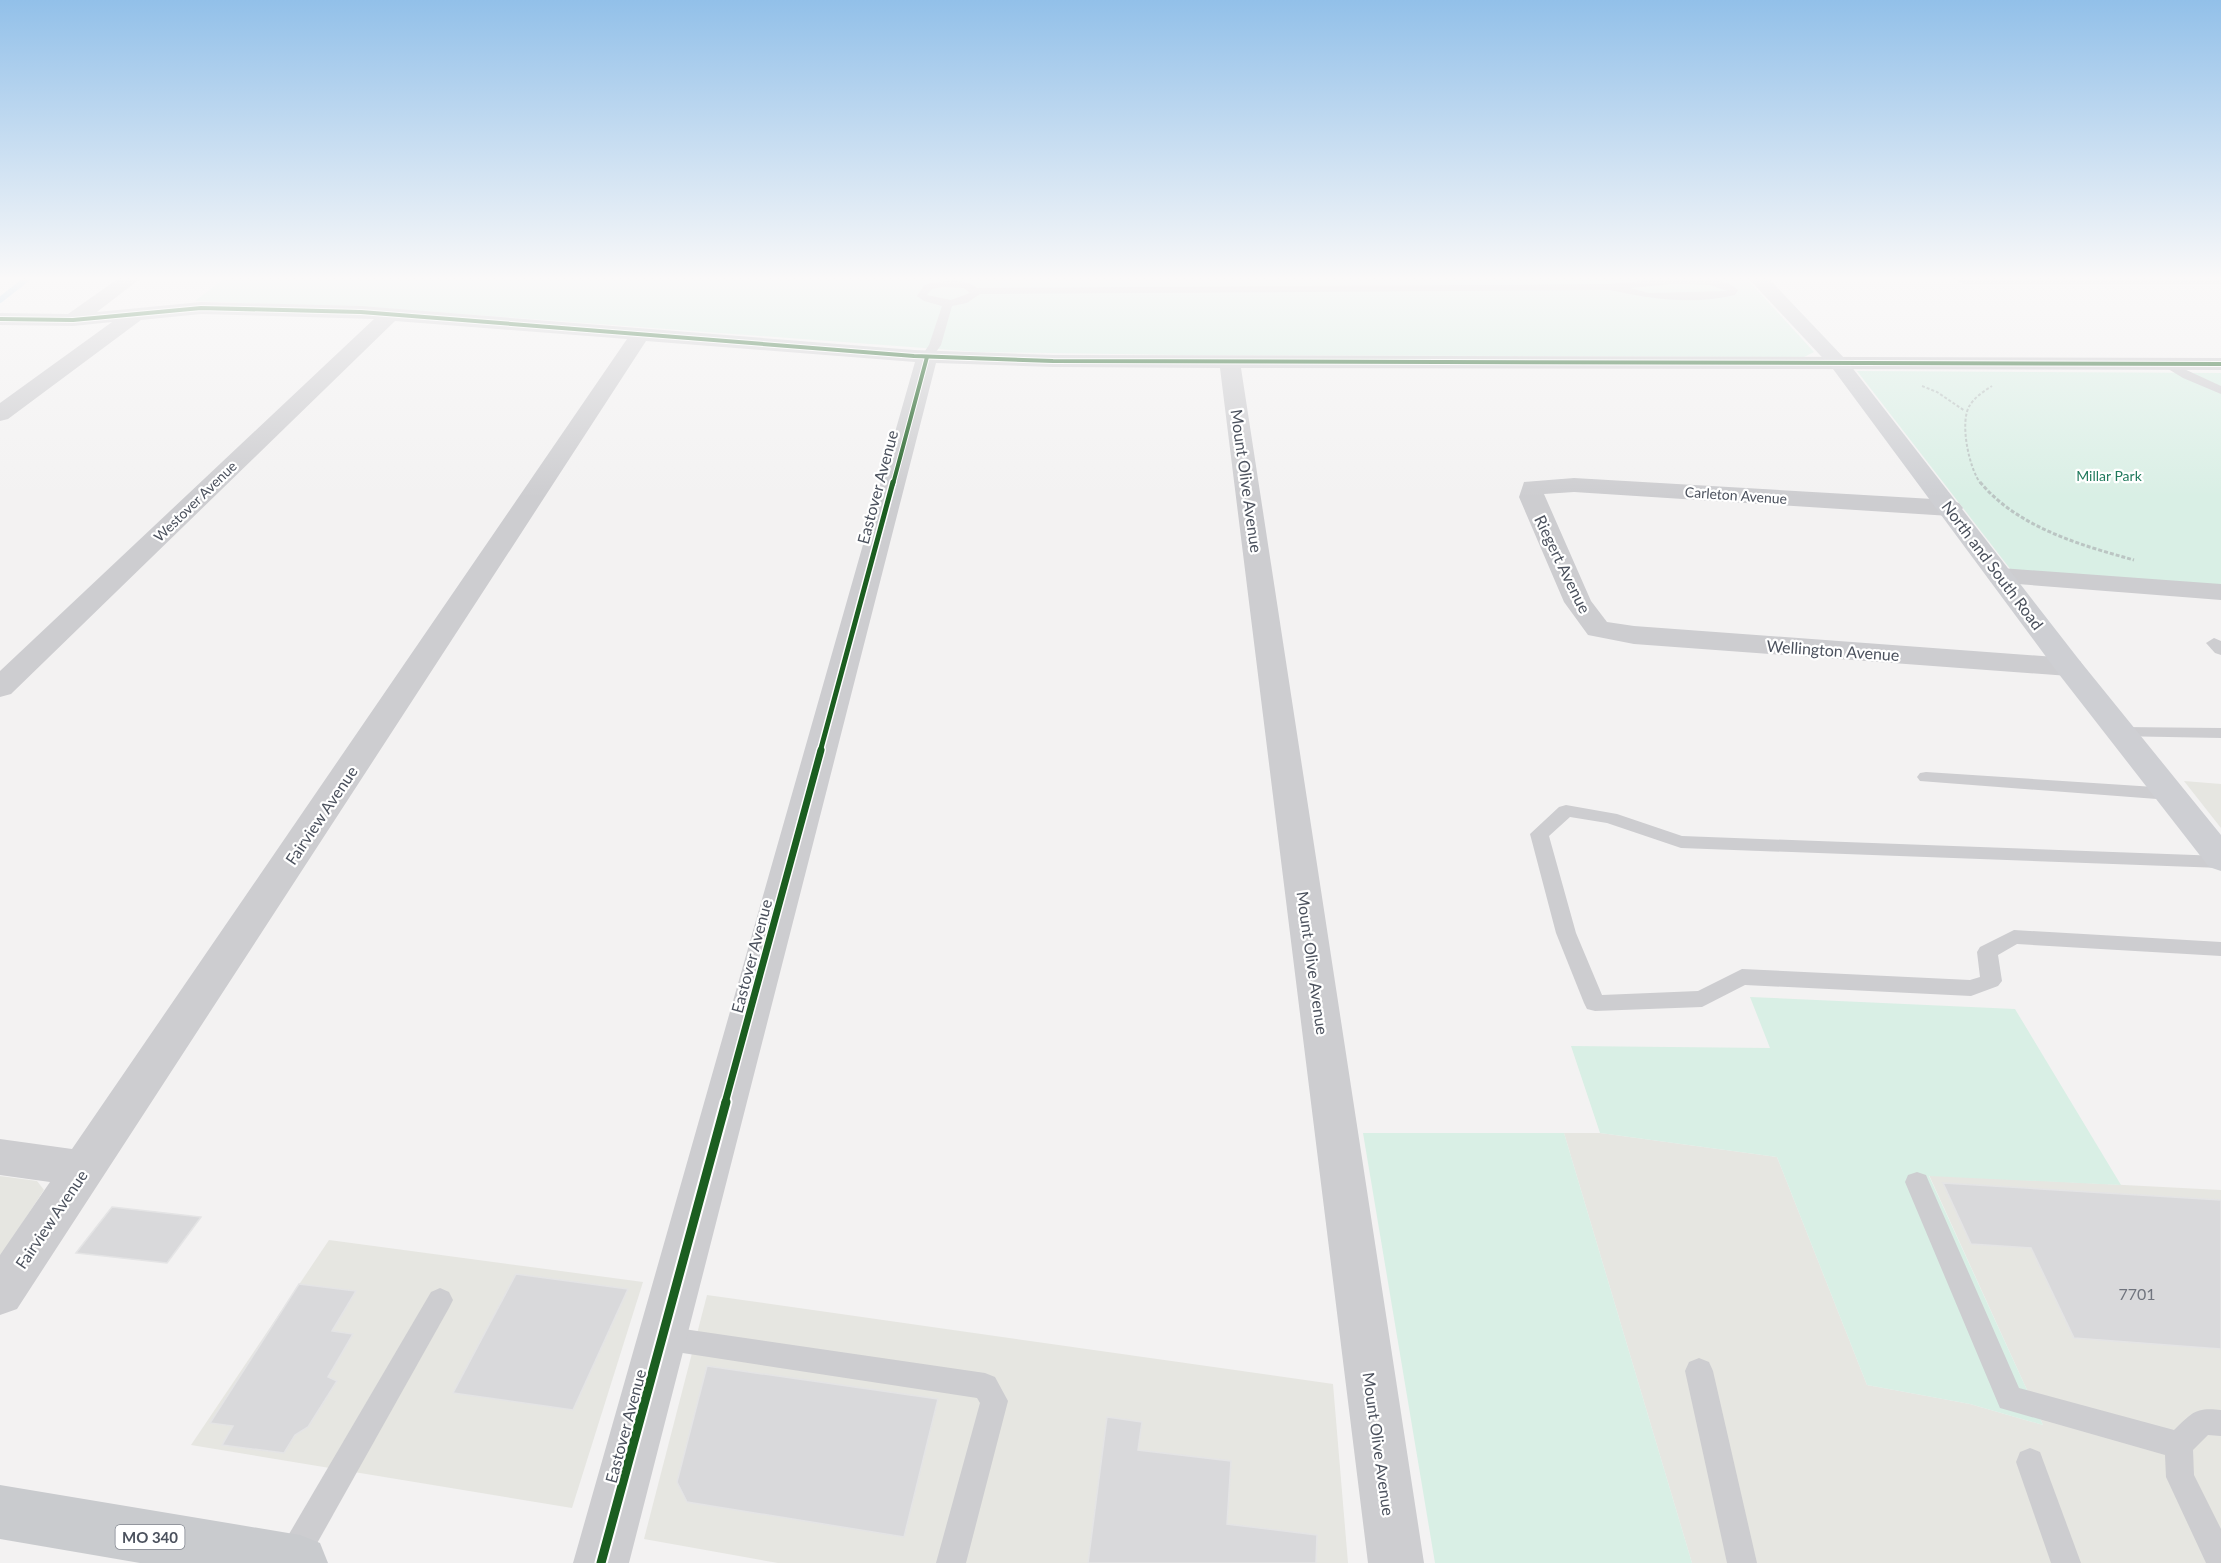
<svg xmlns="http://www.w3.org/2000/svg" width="2221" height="1563" viewBox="0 0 2221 1563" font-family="Lato,sans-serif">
<rect width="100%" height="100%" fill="#f3f2f2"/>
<g fill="#e6e6e1">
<path d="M2184,781L2221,784V828Z"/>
<path d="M1564,1133H1600L1777,1157L1867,1385L1970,1404L2043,1425L1929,1175L2221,1190V1563H1692Z"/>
<path d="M0,1176L37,1181L44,1190L0,1257Z"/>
<path d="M329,1240L643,1282L572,1508L191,1445Z"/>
<path d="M707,1295L1333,1384L1348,1563H778L644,1539Z"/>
</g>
<g fill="#d9efe5">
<path d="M225,278H1746L1814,352L1804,357L1183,355L978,352L396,309L195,301Z"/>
<path d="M1857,371L2221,373V585L2011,570Z"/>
<path d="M1750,997L2015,1009L2121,1185L1929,1176L2043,1425L1970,1404L1867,1385L1777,1157L1600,1133L1571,1046L1770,1048Z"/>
<path d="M1363,1133H1564L1692,1563H1435Z"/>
</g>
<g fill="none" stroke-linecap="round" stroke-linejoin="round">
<path stroke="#b1d3ea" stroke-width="6" d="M0,300L28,278"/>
</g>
<g fill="#d9d9db" stroke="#e4e4e5" stroke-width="1.5">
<path d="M1943,1183L2221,1200V1349L2074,1338L2031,1248L1971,1244Z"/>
<path d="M112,1207L201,1217L167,1263L76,1253Z"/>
<path d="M516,1274L628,1289L573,1410L453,1393Z"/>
<path d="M299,1284L356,1291L332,1331L353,1334L328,1377L337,1381L308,1427L295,1435L284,1453L222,1445L233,1426L210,1423Z"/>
<path d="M707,1366L938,1399L904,1537L687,1502L677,1482Z"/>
<path d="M1107,1417L1142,1422L1138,1450L1231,1461L1227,1524L1317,1535L1316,1563H1088Z"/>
</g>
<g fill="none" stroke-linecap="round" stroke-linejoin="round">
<g stroke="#bbc5c3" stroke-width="2" stroke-dasharray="3 2" stroke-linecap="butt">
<path d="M1922,386L1937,392L1965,411"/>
<path d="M1981,484C1969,469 1959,421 1970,405C1975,397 1984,391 1992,386"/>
</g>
<path stroke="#bbc5c3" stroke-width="3" stroke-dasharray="4 2" stroke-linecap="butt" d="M1980,482C2017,527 2080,545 2134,560"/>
<g fill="#cdcdd0" fill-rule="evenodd">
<path d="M1674,278C1695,278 1722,275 1738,290L1735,295C1694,305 1650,299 1610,290L980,294L967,303L952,306L941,345L931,359L927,360L921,357L929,345L942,306L924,301L917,296L924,285C941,281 963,277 977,288L1610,284ZM1674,284L1710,285L1727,291L1649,293L1630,288ZM942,287L964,288L970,293L951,300L927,295L932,289Z"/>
<path d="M2169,362L2221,386V394L2183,378L2165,367L2163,365Z"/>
<path d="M2214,638L2221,641V655L2215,653L2206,643Z"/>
<path d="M2121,727L2221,728V738L2115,736L2112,732Z"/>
<path d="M1926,772L2170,788L2179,794L2170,800L1920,781L1917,777L1920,773Z"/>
<path d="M1566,805L1617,814L1682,836L2221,856V868L1681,848L1607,823L1570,817L1549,836L1576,933L1602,995L1698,991L1742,969L1970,980L1980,977L1977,952L1980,947L2014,930L2221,942V956L2017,944L1998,955L2002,981L1998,986L1971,996L1745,985L1702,1007L1595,1011L1587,1009L1584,1003L1556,933L1530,834L1559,807Z"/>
<path d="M1917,1172L1926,1175L1929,1182L2019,1388L2174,1430C2192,1413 2195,1407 2221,1410V1436L2208,1435L2193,1450L2194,1475L2221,1529V1563H2206L2166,1477L2165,1455L2000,1408L1905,1182L1908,1175Z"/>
<path d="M440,1288L449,1292L453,1300L449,1308L306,1563H280L278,1557L282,1546L431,1292Z"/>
<path d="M663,1326L985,1373L995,1377L1008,1401L966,1563H936L980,1403L977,1398L663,1350L654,1347L650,1338L654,1329Z"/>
<path d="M1699,1358L1709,1362L1713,1371L1757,1563H1727L1685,1371L1689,1362Z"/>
<path d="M2030,1448L2040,1452L2081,1563H2051L2016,1462L2020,1452Z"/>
</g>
<g fill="#cdcdd0" fill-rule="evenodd">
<path d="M119,278H141L97,312L201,302L361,306L914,350L1053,355L2221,358V370L1241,368L1424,1563H1368L1220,368L1053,367L936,363L629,1563H573L915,362L646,341L17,1309L0,1315V1255L50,1182L0,1175V1139L72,1149L627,339L395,321L11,694L0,697V671L374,319L201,314L141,320L8,419L0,421V403L112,322L73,326L0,325V313L68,314Z"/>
<path d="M1954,278H2221V284H1963Z"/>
<path d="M1574,478L1950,500L1959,503L1963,508L1959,513L1950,516L1574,492L1544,494L1591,601L1607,622L1634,626L2069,658L2080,661L2084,667L2080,673L2069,676L1634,644L1588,635L1564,602L1519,497L1524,482Z"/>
<path d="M2001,568L2221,584V600L1991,582L1987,576L1991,570Z"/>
</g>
<path fill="#cecfd3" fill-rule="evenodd" d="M1748,278H1768L1847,361L2080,661L2221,835V871L2209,867L2058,673L1833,369Z"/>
<path fill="#c9cbce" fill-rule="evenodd" d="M0,1485L300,1535L320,1543L328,1563H140L0,1539Z"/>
<defs>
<g id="cycleway-far3">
<path d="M0,319L73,320L201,308L361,312L914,356L1053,361L2221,364"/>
<path d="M893,484L927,357"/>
</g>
<path id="cycleway-far2" d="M820,752L893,482"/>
<path id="cycleway-far1" d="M725,1103L821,750"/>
<path id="cycleway" d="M601,1563L726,1102"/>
</defs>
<use href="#cycleway-far3" stroke="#fff" stroke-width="6"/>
<use href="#cycleway-far2" stroke="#fff" stroke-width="8"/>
<use href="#cycleway-far1" stroke="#fff" stroke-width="10"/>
<use href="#cycleway" stroke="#fff" stroke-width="13"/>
<use href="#cycleway-far3" stroke="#1b5e20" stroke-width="4"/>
<use href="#cycleway-far2" stroke="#1b5e20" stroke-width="5"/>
<use href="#cycleway-far1" stroke="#1b5e20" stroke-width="7"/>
<use href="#cycleway" stroke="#1b5e20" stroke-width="9"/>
</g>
<linearGradient id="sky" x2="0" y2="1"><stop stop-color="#92c0e9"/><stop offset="0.56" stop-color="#faf9f9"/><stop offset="1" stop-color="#faf9f9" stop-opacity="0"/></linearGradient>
<rect width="2221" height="497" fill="url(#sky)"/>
<g text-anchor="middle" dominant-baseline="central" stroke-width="4.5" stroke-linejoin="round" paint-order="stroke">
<g font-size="14" fill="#207a5d" stroke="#fff">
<text x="2109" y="475">Millar Park</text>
</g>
<g font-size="14" fill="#4b515d" stroke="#fff">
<text transform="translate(1736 495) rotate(4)">Carleton Avenue</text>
<text transform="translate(195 501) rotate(-44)">Westover Avenue</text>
</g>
<rect fill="#fff" stroke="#81858e" stroke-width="1.5" x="115.5" y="1525" width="69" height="24" rx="4.5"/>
<g font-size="15" font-weight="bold" fill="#4b515d">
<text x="150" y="1537">MO 340</text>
</g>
<g font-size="16" fill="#4b515d" stroke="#fff">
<text transform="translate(1247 481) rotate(82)">Mount Olive Avenue</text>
<text transform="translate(877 487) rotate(-75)">Eastover Avenue</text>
<text transform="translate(1563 564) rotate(64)">Riegert Avenue</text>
<text transform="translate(1993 565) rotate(53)">North and South Road</text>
<text transform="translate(1833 650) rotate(4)">Wellington Avenue</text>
<text transform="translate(321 815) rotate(-56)">Fairview Avenue</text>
<text transform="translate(751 956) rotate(-75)">Eastover Avenue</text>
<text transform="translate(1313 963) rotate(82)">Mount Olive Avenue</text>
<text transform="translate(51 1219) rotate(-56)">Fairview Avenue</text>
<text transform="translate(625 1426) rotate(-75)">Eastover Avenue</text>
<text transform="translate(1379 1444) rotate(82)">Mount Olive Avenue</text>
</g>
<g font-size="16" fill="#70747e">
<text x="2137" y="1293">7701</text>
</g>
</g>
</svg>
